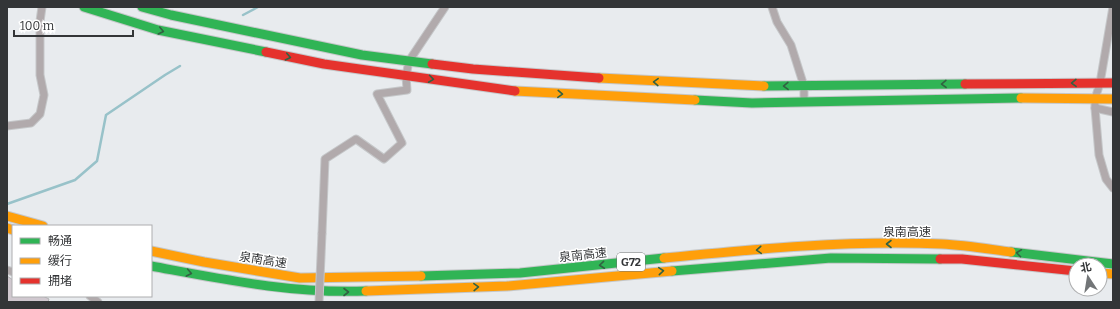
<svg xmlns="http://www.w3.org/2000/svg" width="1120" height="309" viewBox="0 0 1120 309" font-family="Bitter,'Noto Sans SC',serif">
<rect width="100%" height="100%" fill="#e8ebee"/>
<g fill="none" stroke-linecap="round" stroke-linejoin="round">
<g stroke="#98c2c9" stroke-width="2.5">
<path d="M243,15L258,7"/>
<path d="M7,204L75,180L97,161L106,115L165,75L180,66"/>
</g>
</g>
<path fill="#d0c8cf" stroke="#b2b2b4" d="M7,276L13,280V296H43L49,299L48,302H7Z"/>
<g fill="none" stroke-linecap="round" stroke-linejoin="round">
<defs>
<g id="street">
<path d="M772,7L777,22L791,45L804,86V102"/>
<path d="M1113,7L1100,83L1095,99V108L1099,155L1106,179L1113,188"/>
<path d="M1095,108L1113,112"/>
<path d="M7,126L31,123L40,114L44,95L40,75V21L42,7"/>
<path d="M322,233L325,159L356,139L384,159L402,143L377,94L407,90L406,76L409,61L445,7"/>
<path d="M7,270L13,272"/>
<path d="M90,296L98,302"/>
</g>
<g id="fast">
<path d="M84,7L158,30L266,52"/>
<path d="M142,7L171,15L362,55L432,64"/>
<path d="M764,86L965,84"/>
<path d="M695,100L752,103L1021,98"/>
<path d="M1011,252L1113,264"/>
<path d="M151,266C222,279 293,294 366,291"/>
<path d="M672,271L831,258L940,259"/>
<path d="M421,276L520,273L664,258"/>
</g>
<g id="slow">
<path d="M599,78L764,86"/>
<path d="M515,91L695,100"/>
<path d="M1021,98L1113,99"/>
<path d="M7,216L43,226"/>
<path d="M7,228L13,230"/>
<path d="M151,251L204,262L300,278L421,276"/>
<path d="M664,258C756,249 849,240 942,244C965,245 988,249 1011,252"/>
<path d="M1100,273L1113,274"/>
<path d="M366,291L507,286L672,271"/>
</g>
<g id="jam">
<path d="M266,52L324,64L515,91"/>
<path d="M432,64L473,69L599,78"/>
<path d="M965,84L1113,83"/>
<path d="M940,259H962L1076,271"/>
</g>
</defs>
<use href="#street" stroke="#c5c7c9" stroke-width="9"/>
<use href="#fast" stroke="#c5c7c9" stroke-width="11"/>
<use href="#slow" stroke="#c5c7c9" stroke-width="11"/>
<use href="#jam" stroke="#c5c7c9" stroke-width="11"/>
<use href="#street" stroke="#b1aaac" stroke-width="7"/>
<use href="#fast" stroke="#30b455" stroke-width="9"/>
<use href="#slow" stroke="#ff9f0a" stroke-width="9"/>
<use href="#jam" stroke="#e5322d" stroke-width="9"/>
<defs>
<path id="street-bridge" d="M319,302L322,233"/>
</defs>
<use href="#street-bridge" stroke="#c5c7c9" stroke-width="9" stroke-linecap="butt"/>
<use href="#street-bridge" stroke="#b1aaac" stroke-width="7"/>
</g>
<defs><path id="oneway-chevron" d="M-2-3.5L2.5 0L-2 3.5" fill="none" stroke-width="1.6" stroke-linecap="round" stroke-linejoin="round"/></defs>
<g stroke="#326142">
<use href="#oneway-chevron" transform="translate(161 31) rotate(13)"/>
<use href="#oneway-chevron" transform="translate(288 57) rotate(12)"/>
<use href="#oneway-chevron" transform="translate(431 79) rotate(8)"/>
<use href="#oneway-chevron" transform="translate(656 82) rotate(-178)"/>
<use href="#oneway-chevron" transform="translate(1074 83) rotate(179)"/>
<use href="#oneway-chevron" transform="translate(944 84) rotate(179)"/>
<use href="#oneway-chevron" transform="translate(786 86) rotate(179)"/>
<use href="#oneway-chevron" transform="translate(560 94) rotate(3)"/>
<use href="#oneway-chevron" transform="translate(889 244) rotate(180)"/>
<use href="#oneway-chevron" transform="translate(759 250) rotate(176)"/>
<use href="#oneway-chevron" transform="translate(1019 253) rotate(-173)"/>
<use href="#oneway-chevron" transform="translate(602 265) rotate(174)"/>
<use href="#oneway-chevron" transform="translate(661 271) rotate(-5)"/>
<use href="#oneway-chevron" transform="translate(189 273) rotate(11)"/>
<use href="#oneway-chevron" transform="translate(476 287) rotate(-2)"/>
<use href="#oneway-chevron" transform="translate(346 292)"/>
</g>
<g text-anchor="middle" dominant-baseline="central" stroke-width="3" stroke-linejoin="round" paint-order="stroke">
<rect fill="#fff" stroke="#707273" stroke-width="1" x="617" y="253" width="28" height="18" rx="3"/>
<g font-size="11" font-weight="bold" fill="#333537">
<text x="631" y="262">G72</text>
</g>
<g font-size="12" fill="#333537" stroke="#fff">
<text x="907" y="232">泉南高速</text>
<text transform="translate(583 255) rotate(-6)">泉南高速</text>
<text transform="translate(263 260) rotate(9)">泉南高速</text>
</g>
</g>
<rect width="1120" height="309" fill="none" stroke="#333537" stroke-width="16"/>
<rect x="12" y="225" width="140" height="72" fill="#ffffff" stroke="#adaeaf"/>
<rect x="20" y="238" width="20" height="6" fill="#30b455" stroke="#adaeaf"/>
<text x="48" y="245" font-size="12" fill="#333537">畅通</text>
<rect x="20" y="258" width="20" height="6" fill="#ff9f0a" stroke="#adaeaf"/>
<text x="48" y="265" font-size="12" fill="#333537">缓行</text>
<rect x="20" y="278" width="20" height="6" fill="#e5322d" stroke="#adaeaf"/>
<text x="48" y="285" font-size="12" fill="#333537">拥堵</text>
<g transform="translate(1088 277) rotate(348)"><circle r="19" fill="#ffffff" stroke="#adaeaf"/>
<path d="M0-3L7 15L0 10L-7 15Z" fill="#727577"/>
<text y="-6" font-size="11" font-weight="bold" text-anchor="middle" fill="#333537">北</text>
</g>
<path d="M14 30v6h119v-6" fill="none" stroke="#333537" stroke-width="2"/>
<text x="20" y="30" font-size="12" fill="#333537" stroke="#ffffff" stroke-width="3" paint-order="stroke">100 m</text>
</svg>
